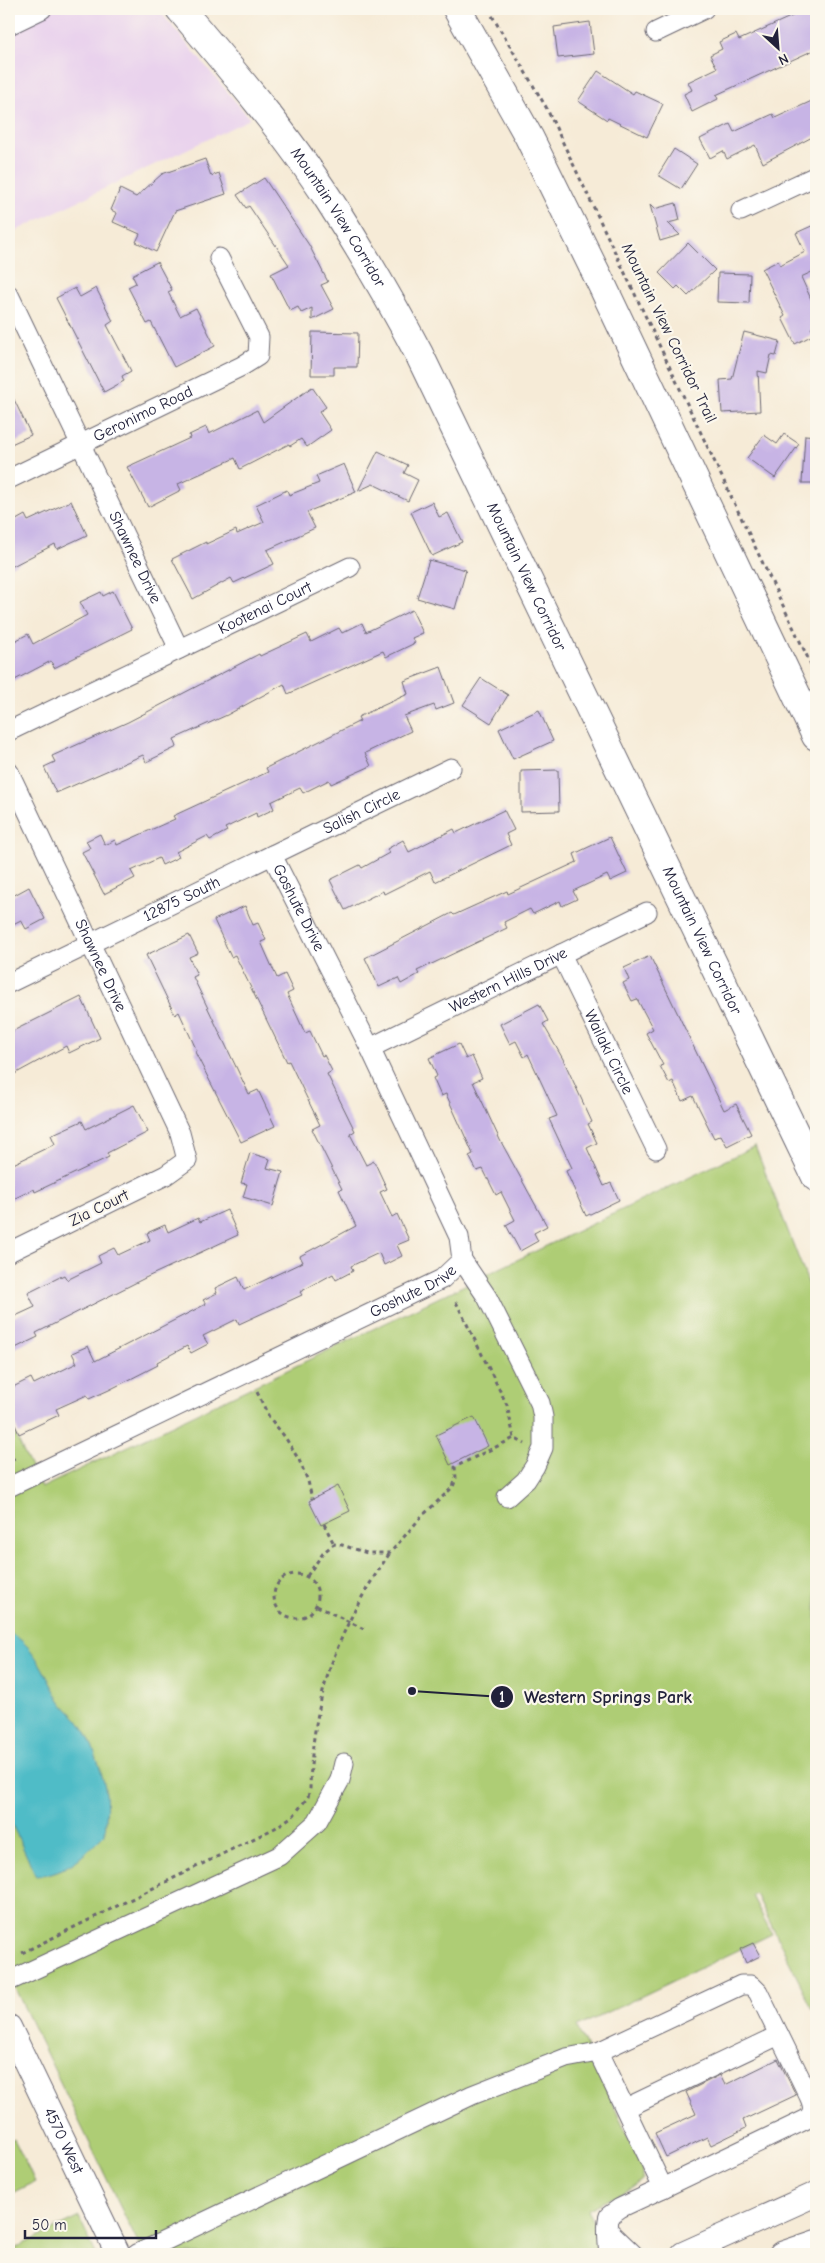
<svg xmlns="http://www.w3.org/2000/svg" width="825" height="2263" viewBox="0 0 825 2263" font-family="'Comic Neue',sans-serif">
<rect width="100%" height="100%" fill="#fbf7ec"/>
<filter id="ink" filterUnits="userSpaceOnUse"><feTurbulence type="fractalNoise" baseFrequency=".02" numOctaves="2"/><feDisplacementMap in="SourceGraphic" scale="10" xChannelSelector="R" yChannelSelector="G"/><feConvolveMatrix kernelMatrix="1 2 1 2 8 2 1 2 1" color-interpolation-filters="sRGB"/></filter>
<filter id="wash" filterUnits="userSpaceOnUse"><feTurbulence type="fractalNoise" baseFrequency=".0096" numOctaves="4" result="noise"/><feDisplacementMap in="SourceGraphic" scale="20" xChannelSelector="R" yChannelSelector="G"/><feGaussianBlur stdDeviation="1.12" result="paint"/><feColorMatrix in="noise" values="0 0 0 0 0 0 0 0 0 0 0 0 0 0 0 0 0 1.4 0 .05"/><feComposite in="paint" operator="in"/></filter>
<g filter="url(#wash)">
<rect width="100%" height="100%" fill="#f6ebd7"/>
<path fill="#e9d2ed" d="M9,9H158L250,119L9,234Z"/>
<g fill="#aecd74" stroke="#687858">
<path d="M755,1146L816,1303V2016L756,1894L752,1896L772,1934L577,2027L643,2169V2179L635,2186L587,2210L603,2242L602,2254H143L9,1976V1422L41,1488Z"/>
<path d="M14,2139L35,2182L9,2195V2142Z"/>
<path d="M79,2217L96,2254H9V2251Z"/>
</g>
<path fill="#4fbcc7" stroke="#386f81" d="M9,1633C36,1644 46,1680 62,1703C68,1711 77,1717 82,1726C93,1743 100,1767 105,1787C108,1801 106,1819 105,1834C83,1856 69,1872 36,1876L9,1818Z"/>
<g id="blocks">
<g fill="#c7b4e5">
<path d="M808,9L816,25V49L716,95L718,99L692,112L684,94L692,90L688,82L717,68L710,55L722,49L719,42L736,34L739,40Z"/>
<path d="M590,22L594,54L558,58L554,27Z"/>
<path d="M598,71L633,94L635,91L663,104L647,137L608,118L607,120L578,101Z"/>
<path d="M816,99V135L763,163L755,145L727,159L723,151L710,158L700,139L730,124L734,132L773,114L775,118Z"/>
<path d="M674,149L697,164L681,189L658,175Z"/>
<path d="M205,159L211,176L219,173L226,194L175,211L156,252L136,242L140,234L113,222L117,213L111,210L120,189L136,197L162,174Z"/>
<path d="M264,178L309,245L328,282L321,285L334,309L312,320V308L301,313L298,307L290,311L271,274L289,265L249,206L246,208L237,195Z"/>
<path d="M676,203L680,220L668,223L680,235L660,241L650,205L654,209Z"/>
<path d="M816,224V277L814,271L801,277L816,310V326L811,328L815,334L795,344L782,318L785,316L762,269L778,261L780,265L805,252L796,233Z"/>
<path d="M688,243L715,270L688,296L678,286L675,289L659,273Z"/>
<path d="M157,262L172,290L168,292L180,316L196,308L215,346L174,367L151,322L147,324L128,287L136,283L132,275Z"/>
<path d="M718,273L750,274L749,303L717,302Z"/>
<path d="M75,288L80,297L96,288L113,321L107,325L131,371L122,376L124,381L104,392L56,298Z"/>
<path d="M312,332L358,333L357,367H334V375H311Z"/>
<path d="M744,332L780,341L776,356L771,355L767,373L758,371L760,411L722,413L720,380L732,379Z"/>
<path d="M312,387L326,407L319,412L331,430L307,447L301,439L290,446L289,444L240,469L235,458L178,484L181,490L148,507L127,467L190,438L189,435L206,427L209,434L257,410L263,422Z"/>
<path d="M9,389L31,435L9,445Z"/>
<path d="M784,434L799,444L775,478L747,458L764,435L777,444Z"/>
<path d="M805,435L816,436V483H802Z"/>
<path d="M378,451L408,465L404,473L418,480L408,501L373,484L358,491Z"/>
<path d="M344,464L356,492L307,512L315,528L267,550L274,564L234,583L231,578L193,599L172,559L206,542V544L236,530L237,534L264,522L256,505L287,490L289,495L319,483L316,476Z"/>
<path d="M71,501L87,535L57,549L55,544L9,568V524L25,515L28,521Z"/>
<path d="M432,502L439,517L448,513L462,542L432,556L411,512Z"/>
<path d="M429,560L466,570L455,609L417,598Z"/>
<path d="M113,591L132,629L54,668L51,661L9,683V644L28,634L33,644L87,615L80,602L101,592L103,596Z"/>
<path d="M412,610L423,633L412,638L415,643L386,657L383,651L288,694L284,684L227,715L174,739L177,747L146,762L143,755L56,793L44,767L55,762L52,756L128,722L259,654L260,656L307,634L311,642L339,628L342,633L362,623L366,632Z"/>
<path d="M441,667L454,703L436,710L434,705L404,716L411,731L365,753L371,766L331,784L329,780L303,793L300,788L271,802L274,809L257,817L256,813L225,828L227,831L210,840L207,836L176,852L179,857L162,865L159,858L131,871L135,878L104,894L82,852L90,848L86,841L100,834L105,845L115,840L117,845L175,819L173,816L268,772L266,768L360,721L358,717L408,694L404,681Z"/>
<path d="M481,678L508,695L491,723L463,705Z"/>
<path d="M539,710L553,741L513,759L499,729Z"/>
<path d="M558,770L559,811L521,812V771Z"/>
<path d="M504,810L514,830L506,834L511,845L435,882L430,871L384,894L383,891L345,910L330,880L360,865L362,868L389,853L387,849L403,840L409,852L454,829L456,833Z"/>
<path d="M610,837L627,873L610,881L607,875L573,891L577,899L562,906L560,901L533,914L530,909L504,922L507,928L417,971L419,974L401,984L398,978L379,987L365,958L452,913L454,915L507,891L508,894L577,862L574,854Z"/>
<path d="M29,887L45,919L26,929L21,920L9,926V898Z"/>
<path d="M245,906L253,925L258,923L266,940L261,942L277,978L285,974L293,991L287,994L305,1033L310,1031L322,1056L324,1055L332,1071L327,1074L355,1131L350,1134L366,1165L374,1161L387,1189L380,1192L392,1217L397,1214L409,1240L397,1245L402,1256L384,1265L379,1253L351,1266L353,1271L336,1280L333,1274L300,1292L302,1295L239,1324L237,1319L203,1336L208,1344L191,1353L187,1346L157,1362L158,1365L109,1390L89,1399L87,1395L56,1409L59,1415L19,1434L9,1411V1389L31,1378L34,1384L77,1363L72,1353L88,1346L95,1361L206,1304L203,1300L217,1293L215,1288L238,1277L244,1290L303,1262L300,1256L356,1226L339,1190L342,1189L312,1129L320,1125L289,1061L287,1062L235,955L231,957L214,920Z"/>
<path d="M189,935L198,953L189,957L197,975L193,977L249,1094L258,1090L275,1126L241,1142L195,1052L197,1051L179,1012L175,1015L146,955Z"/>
<path d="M650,956L724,1110L736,1104L751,1134L727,1146L721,1135L714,1138L693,1096L682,1101L673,1081L669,1083L660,1066L663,1065L646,1033L653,1029L637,999L632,1001L623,983L629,980L624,968Z"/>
<path d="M81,997L100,1038L69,1053L66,1046L9,1077V1033Z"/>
<path d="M539,1004L548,1021L543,1024L563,1059L592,1122L588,1124L597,1143L587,1148L604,1186L611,1183L619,1200L586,1216L566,1171L572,1168L549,1119L557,1116L528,1054L524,1057L516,1041L510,1044L500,1024Z"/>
<path d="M459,1044L466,1059L472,1056L482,1078L473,1082L500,1140L547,1226L534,1233L538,1241L520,1251L506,1225L515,1220L501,1192L496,1195L483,1169L477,1171L469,1156L473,1154L446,1094L441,1096L433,1078L437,1076L429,1058Z"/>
<path d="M134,1105L148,1132L107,1153L109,1157L35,1192L34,1189L9,1201V1166L55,1144L51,1135L82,1121L86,1129Z"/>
<path d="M250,1153L270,1159L267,1168L283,1172L273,1206L243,1197L247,1184L241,1183Z"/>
<path d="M227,1210L238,1235L145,1278L36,1333L38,1337L9,1351V1319L35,1307L28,1293L64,1275L67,1280L101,1263L98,1256L114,1248L118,1255L150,1240L147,1233L165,1225L168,1232L198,1218L200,1222Z"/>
<path d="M474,1417L488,1446L450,1465L436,1435Z"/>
<path d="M338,1486L350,1511L321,1525L309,1501Z"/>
<path d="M753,1943L760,1956L746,1963L740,1949Z"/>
<path d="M778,2059L796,2095L743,2120L746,2128L711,2145L707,2137L666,2157L655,2133L696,2114L686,2092L720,2075L725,2085Z"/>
</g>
</g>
</g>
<g filter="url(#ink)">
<use href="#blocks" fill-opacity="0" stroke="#6c6872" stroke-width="1"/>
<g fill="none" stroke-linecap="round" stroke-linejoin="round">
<defs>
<g id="minor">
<path d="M9,25L42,9"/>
<path d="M656,32L704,9"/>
<path d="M741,211L816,176"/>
<path id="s1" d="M9,295L179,649"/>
<path id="s2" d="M9,479L242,366L258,356L259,337L219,258"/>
<path id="s3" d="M9,731L350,567"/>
<path id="s4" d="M9,772L180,1133L187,1160L166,1175L9,1252"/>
<path id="s5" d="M272,855L370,1048L459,1237L462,1260L487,1297L540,1403L543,1417V1448L535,1466L526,1480L507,1497"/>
<path id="s6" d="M561,954L656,1149"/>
<path id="s7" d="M9,983L451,768"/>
<path id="s8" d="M370,1048L647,912"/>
<path id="s9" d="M9,1487L442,1279L462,1260"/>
<path d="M9,1981L279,1856L317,1822L340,1780L344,1763"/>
<path d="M598,2052L663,2188L620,2208L609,2216C606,2222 608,2246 609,2254"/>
<path d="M626,2108L779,2035"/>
<path d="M609,2231L633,2254"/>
<path d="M137,2254L472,2095L566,2058L598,2052L741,1985H751L758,1992L809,2096C813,2105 815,2112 807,2119L663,2188"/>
</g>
<g id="major">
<path id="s10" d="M9,2027L118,2254"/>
<path d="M683,2254L816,2194"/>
<path d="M781,2254L816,2242"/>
</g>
<g id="highway">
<path id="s11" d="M180,9C232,70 285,132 329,200C361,250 391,301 419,354L816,1177"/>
<path d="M457,9L529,137L602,285L816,736"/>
</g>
</defs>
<use href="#minor" stroke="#6c6872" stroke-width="21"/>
<use href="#major" stroke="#6c6872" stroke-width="26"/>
<use href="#highway" stroke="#6c6872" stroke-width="30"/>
<g stroke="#6c6872" stroke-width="3" stroke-dasharray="4 4" stroke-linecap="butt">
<path d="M488,9L546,107L816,675"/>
<path d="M456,1302L507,1405L514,1438L525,1444"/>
<path d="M257,1392L269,1417L285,1437L299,1460L308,1481L312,1499"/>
<path d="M9,1451L14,1460"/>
<path d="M324,1524L334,1544"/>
<circle cx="296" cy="1596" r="22"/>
<path d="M307,1576L324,1552L334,1544L342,1545L367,1553H390L422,1516L453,1487L456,1478L455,1467L514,1438"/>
<path d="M317,1606L366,1630"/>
<path d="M22,1953L275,1828L294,1815L308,1797L310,1789C312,1698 338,1627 390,1553"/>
</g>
<use href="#minor" stroke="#fff" stroke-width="19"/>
<use href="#major" stroke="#fff" stroke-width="24"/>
<use href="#highway" stroke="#fff" stroke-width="28"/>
</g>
</g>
<g text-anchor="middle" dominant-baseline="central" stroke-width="4.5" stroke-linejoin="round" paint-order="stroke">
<g font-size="16" fill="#22223b" stroke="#fbf7ec">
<text stroke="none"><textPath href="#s11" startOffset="262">Mountain View Corridor</textPath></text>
<text transform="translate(669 333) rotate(64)">Mountain View Corridor Trail</text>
<text stroke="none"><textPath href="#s2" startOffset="149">Geronimo Road</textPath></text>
<text stroke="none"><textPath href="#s1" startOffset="291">Shawnee Drive</textPath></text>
<text stroke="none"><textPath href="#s11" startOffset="668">Mountain View Corridor</textPath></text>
<text stroke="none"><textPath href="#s3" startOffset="284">Kootenai Court</textPath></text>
<text stroke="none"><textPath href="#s7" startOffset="392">Salish Circle</textPath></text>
<text stroke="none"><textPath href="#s7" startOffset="192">12875 South</textPath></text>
<text stroke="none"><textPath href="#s5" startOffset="59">Goshute Drive</textPath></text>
<text stroke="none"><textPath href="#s11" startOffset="1072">Mountain View Corridor</textPath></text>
<text stroke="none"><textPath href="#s4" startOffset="214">Shawnee Drive</textPath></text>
<text stroke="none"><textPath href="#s8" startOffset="154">Western Hills Drive</textPath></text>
<text stroke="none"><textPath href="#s6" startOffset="109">Wailaki Circle</textPath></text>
<text transform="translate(99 1208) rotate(-26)">Zia Court</text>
<text stroke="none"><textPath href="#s9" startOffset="449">Goshute Drive</textPath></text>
<text stroke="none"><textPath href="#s10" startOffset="126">4570 West</textPath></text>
</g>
</g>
<path fill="none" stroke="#22223b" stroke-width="2" d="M412 1691L502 1697"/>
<g fill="#22223b" stroke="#fbf7ec" stroke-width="2">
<circle cx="412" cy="1691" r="5"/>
<circle cx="502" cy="1697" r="12"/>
</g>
<g font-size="15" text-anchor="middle" font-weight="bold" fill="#fff">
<text x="502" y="1702">1</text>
</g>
<g font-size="18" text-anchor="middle" font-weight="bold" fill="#22223b" stroke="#fbf7ec" stroke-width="4.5" stroke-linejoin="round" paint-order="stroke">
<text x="608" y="1703">Western Springs Park</text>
</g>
<rect width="825" height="2263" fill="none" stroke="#fbf7ec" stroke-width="30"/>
<g transform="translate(778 48) rotate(154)" stroke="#fbf7ec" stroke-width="4" paint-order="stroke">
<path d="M0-4L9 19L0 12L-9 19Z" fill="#22223b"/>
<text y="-8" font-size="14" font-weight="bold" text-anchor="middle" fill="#22223b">N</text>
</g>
<path d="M25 2230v8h131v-8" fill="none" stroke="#22223b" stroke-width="2.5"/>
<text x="32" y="2230" font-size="15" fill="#22223b" stroke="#fbf7ec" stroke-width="4" paint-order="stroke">50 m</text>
</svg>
